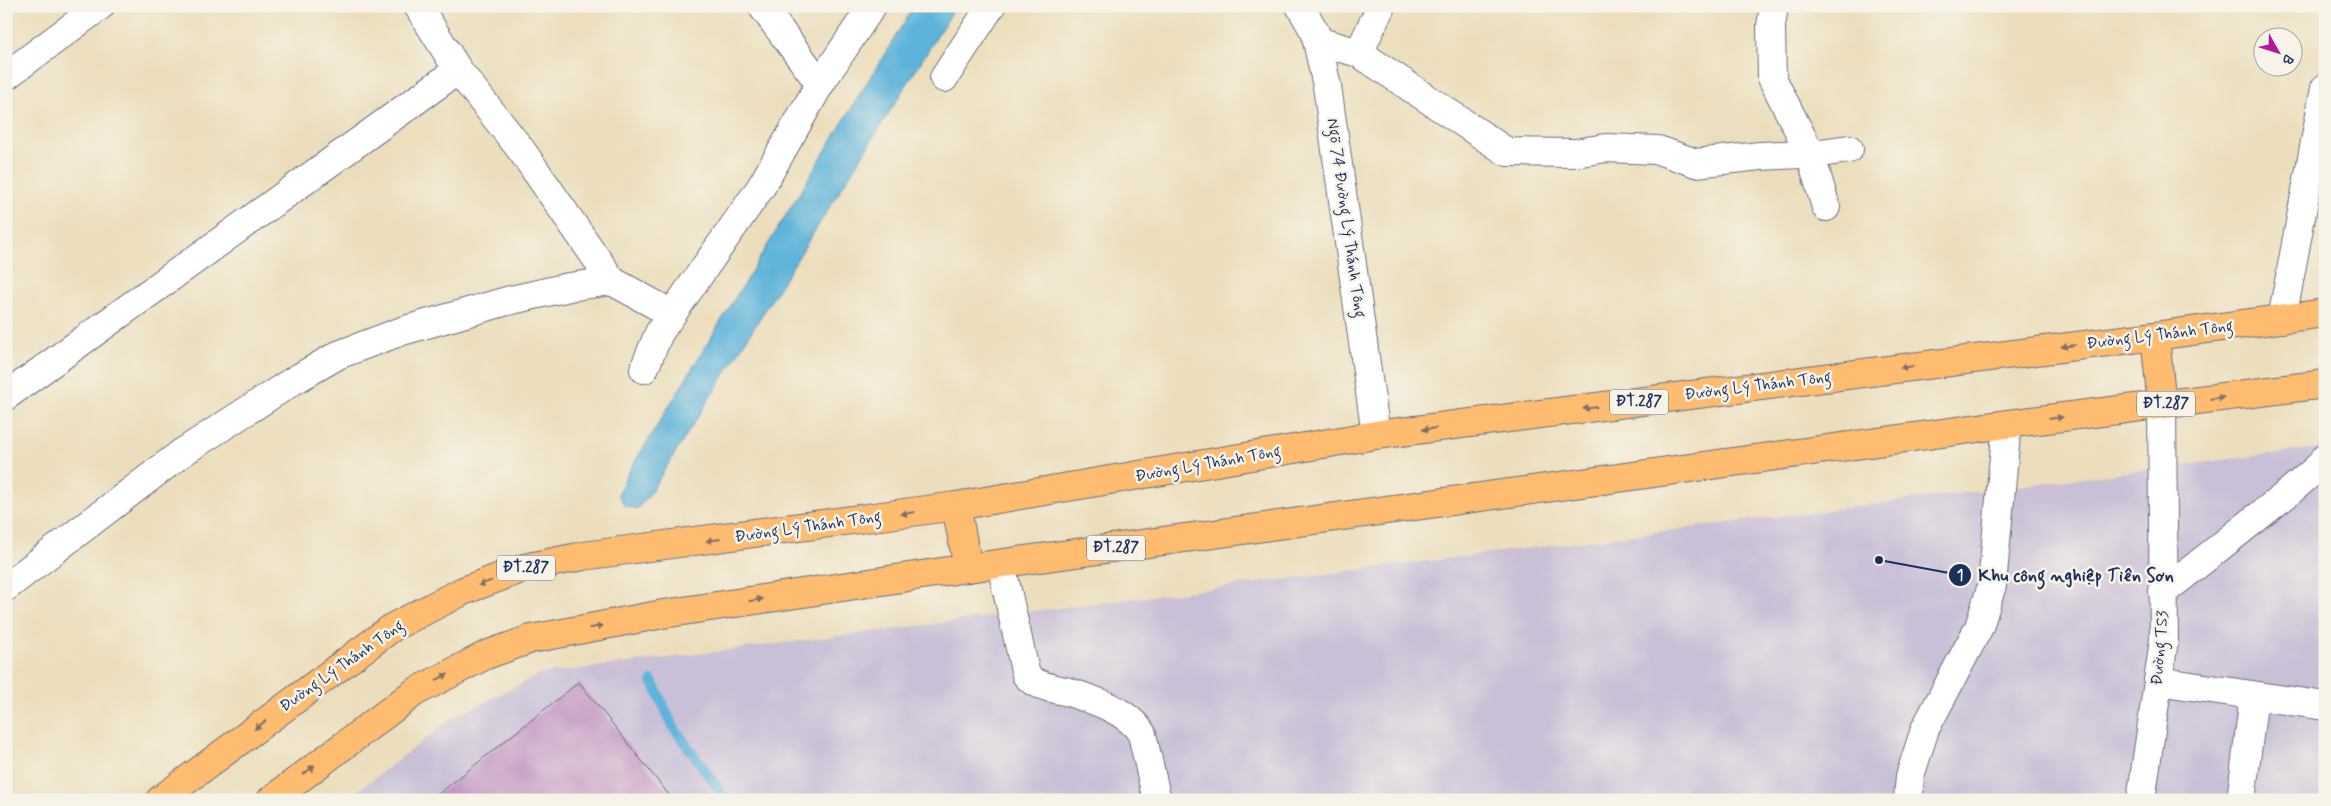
<svg xmlns="http://www.w3.org/2000/svg" width="2331" height="806" viewBox="0 0 2331 806" font-family="Mynerve,sans-serif">
<rect width="100%" height="100%" fill="#f7f3e8"/>
<filter id="ink" filterUnits="userSpaceOnUse"><feTurbulence type="fractalNoise" baseFrequency=".02" numOctaves="2"/><feDisplacementMap in="SourceGraphic" scale="10" xChannelSelector="R" yChannelSelector="G"/><feConvolveMatrix kernelMatrix="1 2 1 2 8 2 1 2 1" color-interpolation-filters="sRGB"/></filter>
<filter id="wash" filterUnits="userSpaceOnUse"><feTurbulence type="fractalNoise" baseFrequency=".0096" numOctaves="4" result="noise"/><feDisplacementMap in="SourceGraphic" scale="20" xChannelSelector="R" yChannelSelector="G"/><feGaussianBlur stdDeviation="1.12" result="paint"/><feColorMatrix in="noise" values="0 0 0 0 0 0 0 0 0 0 0 0 0 0 0 0 0 1.4 0 .05"/><feComposite in="paint" operator="in"/></filter>
<g filter="url(#wash)">
<rect width="100%" height="100%" fill="#ecdebc"/>
<path fill="#c9bfd7" d="M2325,447V800H346L451,719L540,674Z"/>
<path fill="#5db3d9" stroke="#3c719c" d="M914,6H956L649,495L637,509L625,506L618,495L625,478Z"/>
<g fill="none" stroke-linecap="round" stroke-linejoin="round">
<path stroke="#5db3d9" stroke-width="10" d="M652,681L674,728L727,800"/>
</g>
<g id="blocks">
<path fill="#c298c4" d="M579,682L673,800H431Z"/>
</g>
</g>
<g filter="url(#ink)">
<use href="#blocks" fill-opacity="0" stroke="#646c7f" stroke-width="1"/>
<g fill="none" stroke-linecap="round" stroke-linejoin="round">
<defs>
<g id="minor">
<path d="M762,6L820,84"/>
<path d="M1300,6L1315,32L1327,86L1376,435"/>
<path d="M1774,6L1771,26L1772,78L1810,153L1826,207"/>
<path d="M1317,41L1359,53L1507,152L1575,153L1606,148L1658,150L1696,163L1760,156L1820,153L1849,149"/>
<path d="M1359,53L1381,6"/>
<path d="M6,76L100,6"/>
<path d="M944,78L991,6"/>
<path d="M612,281L672,314"/>
<path d="M2282,319L2325,88"/>
<path d="M644,369L659,333L672,314L761,187L820,84L872,6"/>
<path d="M6,396L458,70"/>
<path d="M1001,564L1026,675C1035,686 1052,688 1065,691C1091,699 1128,710 1142,734L1157,800"/>
<path d="M6,587L183,452L293,381L338,355L402,331L507,301L569,287L612,281L522,151L458,70L418,6"/>
<path d="M2163,592L2288,493L2317,468L2325,458"/>
<path d="M2158,681L2325,706"/>
<path d="M1908,800L1910,776L1925,729L1979,627L1992,585L2007,424"/>
<path d="M2141,800L2164,640L2162,405"/>
<path d="M2241,800L2254,696"/>
</g>
<g id="major">
<path d="M2155,336L2162,405"/>
<path d="M956,506L968,568"/>
<path d="M160,800L393,627L463,591L524,568L583,556L956,506L1376,435L2155,336L2325,313"/>
<path d="M271,800L415,692L486,655L531,639L663,614L968,568L2007,424L2325,384"/>
</g>
</defs>
<use href="#minor" stroke="#646c7f" stroke-width="30"/>
<use href="#major" stroke="#646c7f" stroke-width="30"/>
<use href="#minor" stroke="#fff" stroke-width="28"/>
<use href="#major" stroke="#fdbc70" stroke-width="28"/>
</g>
<defs><path id="oneway-solid" d="M-6-.8H1V-3.2L6.5 0L1 3.2V.8H-6Z" transform="scale(1.25)"/></defs>
<g fill="#816e66">
<use href="#oneway-solid" transform="translate(2068 346) rotate(173)"/>
<use href="#oneway-solid" transform="translate(1907 367) rotate(173)"/>
<use href="#oneway-solid" transform="translate(2217 398) rotate(-7)"/>
<use href="#oneway-solid" transform="translate(1590 408) rotate(173)"/>
<use href="#oneway-solid" transform="translate(2056 418) rotate(-7)"/>
<use href="#oneway-solid" transform="translate(1429 429) rotate(173)"/>
<use href="#oneway-solid" transform="translate(908 513) rotate(172)"/>
<use href="#oneway-solid" transform="translate(713 540) rotate(172)"/>
<use href="#oneway-solid" transform="translate(485 583) rotate(160)"/>
<use href="#oneway-solid" transform="translate(756 600) rotate(-9)"/>
<use href="#oneway-solid" transform="translate(596 627) rotate(-11)"/>
<use href="#oneway-solid" transform="translate(442 677) rotate(-28)"/>
<use href="#oneway-solid" transform="translate(260 725) rotate(143)"/>
<use href="#oneway-solid" transform="translate(309 770) rotate(-37)"/>
</g>
</g>
<g text-anchor="middle" dominant-baseline="central" stroke-width="5" stroke-linejoin="round" paint-order="stroke">
<g fill="#f7f3e8" stroke="#5d6a87" stroke-width="1">
<rect x="1610" y="389.5" width="58" height="25" rx="4"/>
<rect x="2137" y="391.5" width="58" height="25" rx="4"/>
<rect x="1087" y="535.5" width="58" height="25" rx="4"/>
<rect x="497" y="555.5" width="58" height="25" rx="4"/>
</g>
<g font-size="15" font-weight="bold" fill="#1b2f5e">
<text x="1639" y="402">ĐT.287</text>
<text x="2166" y="404">ĐT.287</text>
<text x="1116" y="548">ĐT.287</text>
<text x="526" y="568">ĐT.287</text>
</g>
<g font-size="16" fill="#1b2f5e" stroke="#f7f3e8">
<text transform="translate(1346 218) rotate(82)">Ngõ 74 Đường Lý Thánh Tông</text>
<text transform="translate(2160 335) rotate(-7)">Đường Lý Thánh Tông</text>
<text transform="translate(1758 386) rotate(-7)">Đường Lý Thánh Tông</text>
<text transform="translate(1208 464) rotate(-10)">Đường Lý Thánh Tông</text>
<text transform="translate(808 527) rotate(-8)">Đường Lý Thánh Tông</text>
<text transform="translate(2160 648) rotate(-85)">Đường TS3</text>
<text transform="translate(342 666) rotate(-35)">Đường Lý Thánh Tông</text>
</g>
</g>
<path fill="none" stroke="#1b2f5e" stroke-width="2" d="M1879 560L1960 575"/>
<g fill="#1b2f5e" stroke="#f7f3e8" stroke-width="2">
<circle cx="1879" cy="560" r="5"/>
<circle cx="1960" cy="575" r="12"/>
</g>
<g font-size="15" text-anchor="middle" font-weight="bold" fill="#fff">
<text x="1960" y="580">1</text>
</g>
<g font-size="18" text-anchor="middle" font-weight="bold" fill="#1b2f5e" stroke="#f7f3e8" stroke-width="5" stroke-linejoin="round" paint-order="stroke">
<text x="2076" y="581">Khu công nghiệp Tiên Sơn</text>
</g>
<rect width="2331" height="806" fill="none" stroke="#f7f3e8" stroke-width="25"/>
<g transform="translate(2278 52) rotate(129)"><circle r="24" fill="#f7f3e8" stroke="#9fa5b1"/>
<path d="M0-4L9 19L0 12L-9 19Z" fill="#b5179e"/>
<text y="-8" font-size="14" font-weight="bold" text-anchor="middle" fill="#1b2f5e">B</text>
</g>
</svg>
